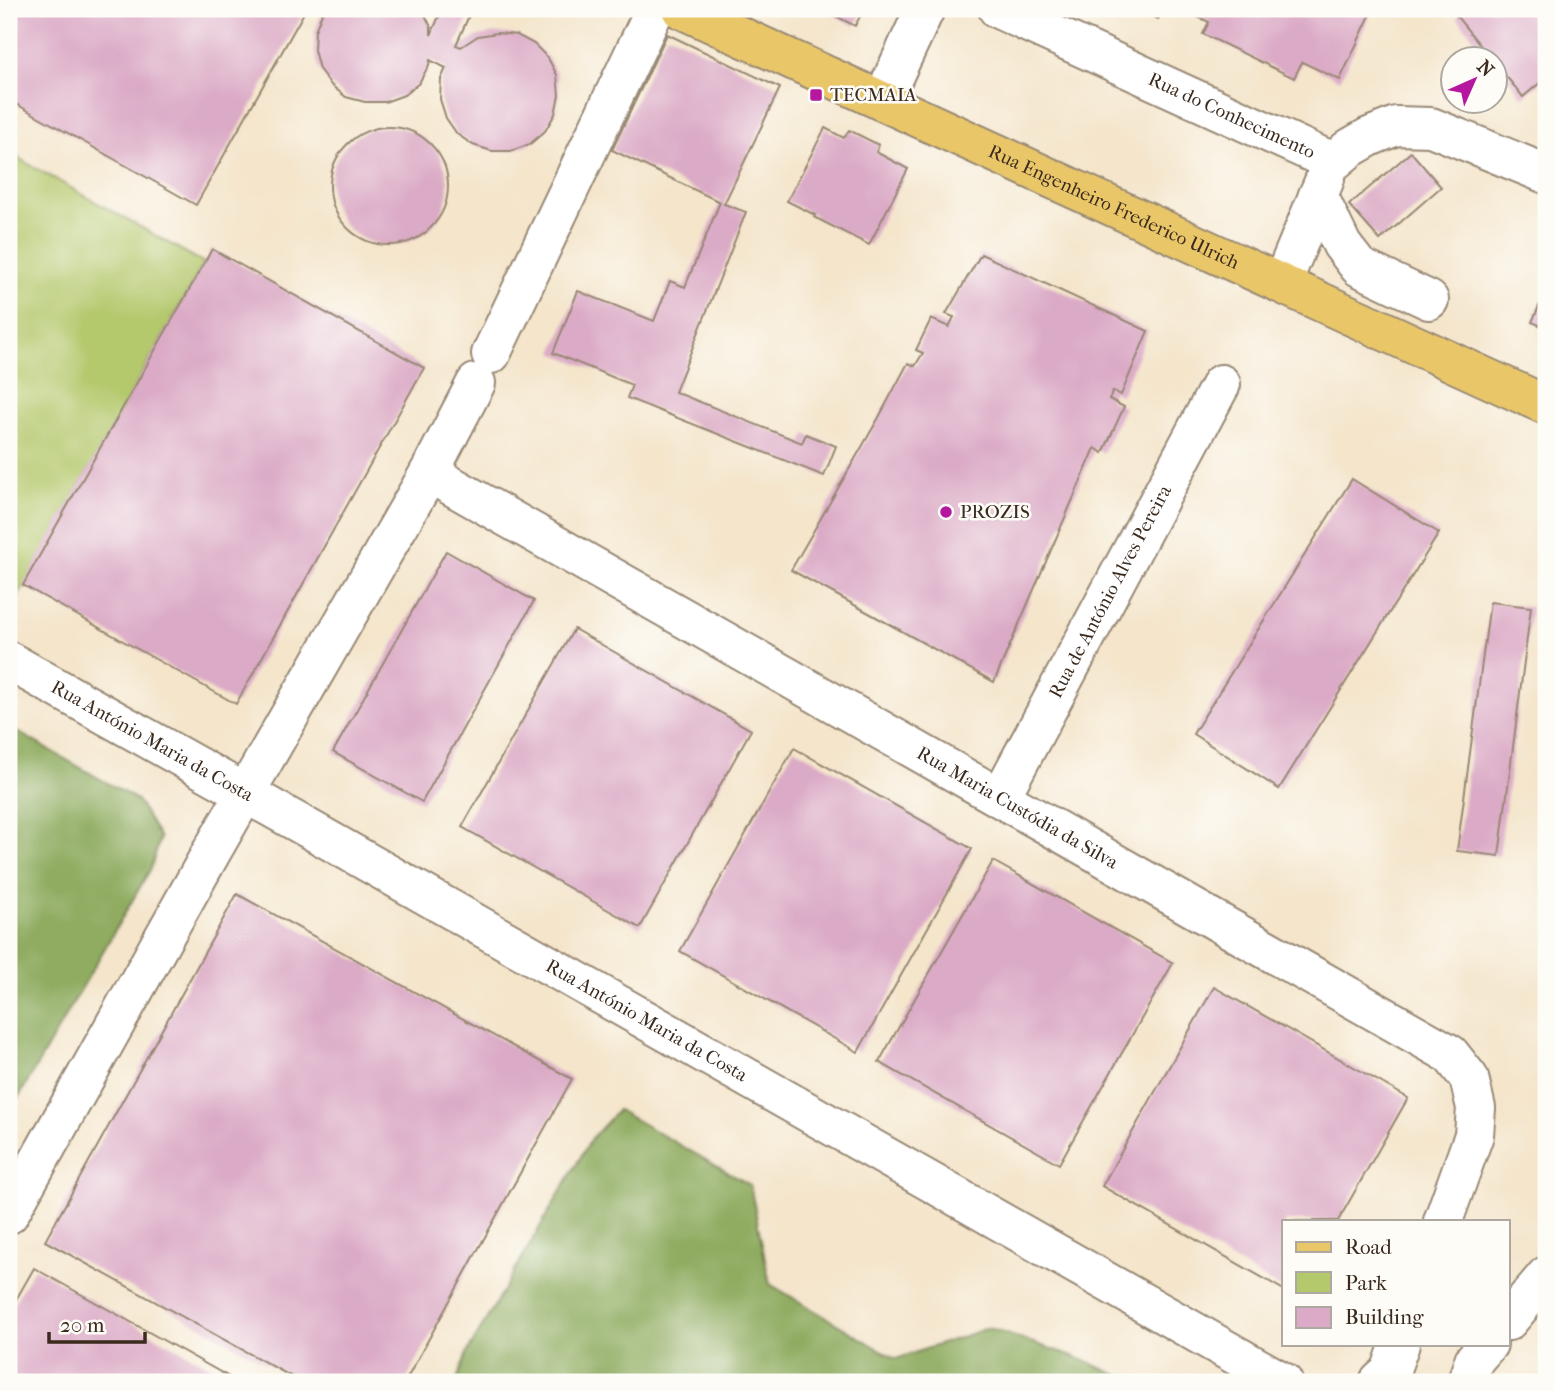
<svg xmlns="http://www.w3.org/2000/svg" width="1555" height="1391" viewBox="0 0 1555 1391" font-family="'IM FELL French Canon',serif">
<rect width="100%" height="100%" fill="#fdfcf7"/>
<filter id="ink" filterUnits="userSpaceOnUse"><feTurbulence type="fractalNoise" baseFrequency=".0143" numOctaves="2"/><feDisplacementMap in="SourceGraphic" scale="14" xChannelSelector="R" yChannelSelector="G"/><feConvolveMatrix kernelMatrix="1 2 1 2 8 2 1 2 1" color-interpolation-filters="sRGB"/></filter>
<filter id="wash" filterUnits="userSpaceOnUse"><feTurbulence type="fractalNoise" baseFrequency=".00686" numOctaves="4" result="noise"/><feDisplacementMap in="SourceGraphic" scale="28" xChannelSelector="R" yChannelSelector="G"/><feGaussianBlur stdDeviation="1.57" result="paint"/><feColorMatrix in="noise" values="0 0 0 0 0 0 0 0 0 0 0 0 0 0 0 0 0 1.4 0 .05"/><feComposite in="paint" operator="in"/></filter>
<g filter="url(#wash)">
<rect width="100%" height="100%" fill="#f4e5cb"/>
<path fill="#b4c86c" stroke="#787945" stroke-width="2" d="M9,153L204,263L9,613Z"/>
<g fill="#8fac60" stroke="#656b3f" stroke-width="2">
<path d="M9,727L137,800L160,838L151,868L9,1114Z"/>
<path d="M618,1110L750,1185L770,1284L896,1359L988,1328L1073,1356L1134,1382H456L467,1353L591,1139Z"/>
</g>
<g id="blocks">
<g fill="#dbaac6">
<path d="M9,9H306L196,205L9,100Z"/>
<path d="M326,9H422L431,27V35L442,9H472L456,45L461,47L478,36L497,33L517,35L534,44L548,58L557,75L559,95L555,114L545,131L530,144L511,151H492L473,145L457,134L446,118L440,99L441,79L446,68L430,60L429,65L419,83L404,95L385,102H365L346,97L331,85L319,69L314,50L315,31L322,13Z"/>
<path d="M822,9H864L855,26Z"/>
<path d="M1137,9H1163L1158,19Z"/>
<path d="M1181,9H1373L1340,80L1302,62L1294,78L1203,34L1209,22Z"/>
<path d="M1467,9H1546V86L1542,81L1523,97L1496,64V60H1492L1457,17Z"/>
<path d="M667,34L780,88L724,204L746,212L675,392L802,443L806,434L836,446L824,476L627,398L632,385L553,353L578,291L654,321L670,281L685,287L720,202L612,150Z"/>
<circle cx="389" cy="186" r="59"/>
<path d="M825,128L844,138L849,130L879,145L876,152L908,169L869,245L814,217L815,215L787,201Z"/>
<path d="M1411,152L1441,187L1380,240L1349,205Z"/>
<path d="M212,249L424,368L236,704L23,585Z"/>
<path d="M981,254L1148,331L1121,395L1113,391L1109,399L1124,407L1103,453L1095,448L994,682L791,570L878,419L908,363L915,366L923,353L916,350L931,319L949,327L954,317L946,314Z"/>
<path d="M1540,304L1546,306V323L1544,327L1532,322Z"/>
<path d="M1352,479L1439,533L1279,789L1193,734Z"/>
<path d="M446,551L534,601L422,802L333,752Z"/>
<path d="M1490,602L1531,607L1499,856L1457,851Z"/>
<path d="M574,629L751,730L640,928L462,827Z"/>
<path d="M794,748L972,849L858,1052L680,951Z"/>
<path d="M993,861L1173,963L1059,1164L879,1062Z"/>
<path d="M237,894L572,1079L405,1382H301L45,1241Z"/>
<path d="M1214,987L1408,1098L1338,1221H1284V1290L1102,1186Z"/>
<path d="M34,1268L238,1382H9V1312Z"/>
</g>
</g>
</g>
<g filter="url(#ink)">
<use href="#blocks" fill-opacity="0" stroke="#988874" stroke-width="2"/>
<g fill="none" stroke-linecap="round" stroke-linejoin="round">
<defs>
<g id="minor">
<path id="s1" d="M998,9L1333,162L1350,148L1369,137L1396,126L1431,127L1546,174"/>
<path d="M882,101L925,9"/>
<path d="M1318,195L1342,245L1359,267L1429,300"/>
<path d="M1282,283L1325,179"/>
<path d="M491,354L655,9"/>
<path id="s2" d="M429,473L1450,1054L1469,1078L1476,1108L1474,1135L1443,1221"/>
<path id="s3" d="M9,661L304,826L1283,1382"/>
<path id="s4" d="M1000,798L1221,384"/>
<path d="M9,1214L212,851L429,473L476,383"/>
<path d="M1508,1321L1546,1276"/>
<path d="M1379,1382L1390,1372L1400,1344"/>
<path d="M1467,1382L1474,1360L1488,1344"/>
</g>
<g id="major">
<path id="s5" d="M681,9L1546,405"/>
</g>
</defs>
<use href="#minor" stroke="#988874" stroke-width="42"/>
<use href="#major" stroke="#988874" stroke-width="42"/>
<use href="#minor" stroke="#fff" stroke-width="38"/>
<use href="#major" stroke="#e9c769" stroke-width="38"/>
</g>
</g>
<g fill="#b5179e" stroke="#fdfcf7" stroke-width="2.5">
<rect x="809" y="88" width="14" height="14" rx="3.5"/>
<circle cx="946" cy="512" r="7"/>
</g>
<g text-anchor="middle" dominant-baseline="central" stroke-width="5" stroke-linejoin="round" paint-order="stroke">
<g font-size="19" fill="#3b2a1e" stroke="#fdfcf7" text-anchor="start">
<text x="830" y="95">TECMAIA</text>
<text x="960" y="512">PROZIS</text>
</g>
<g font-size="19" fill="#3b2a1e" stroke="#fdfcf7">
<text stroke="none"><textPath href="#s1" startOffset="257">Rua do Conhecimento</textPath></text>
<text stroke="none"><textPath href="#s5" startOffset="476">Rua Engenheiro Frederico Ulrich</textPath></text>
<text stroke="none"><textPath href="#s4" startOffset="234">Rua de António Alves Pereira</textPath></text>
<text stroke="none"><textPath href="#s3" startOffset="164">Rua António Maria da Costa</textPath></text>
<text stroke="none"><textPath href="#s2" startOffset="677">Rua Maria Custódia da Silva</textPath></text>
<text stroke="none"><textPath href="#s3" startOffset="732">Rua António Maria da Costa</textPath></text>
</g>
</g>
<rect width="1555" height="1391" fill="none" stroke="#fdfcf7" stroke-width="35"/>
<rect x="1282" y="1220" width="228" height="126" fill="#fdfcf7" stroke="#afa8a0" stroke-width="2"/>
<rect x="1296" y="1242" width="35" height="10" fill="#e9c769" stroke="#afa8a0" stroke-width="2"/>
<text x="1345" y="1254" font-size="21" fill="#3b2a1e">Road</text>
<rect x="1296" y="1272" width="35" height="21" fill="#b4c86c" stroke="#afa8a0" stroke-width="2"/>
<text x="1345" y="1290" font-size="21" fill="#3b2a1e">Park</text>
<rect x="1296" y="1307" width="35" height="21" fill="#dbaac6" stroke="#afa8a0" stroke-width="2"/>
<text x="1345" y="1324" font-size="21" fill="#3b2a1e">Building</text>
<g transform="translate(1474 80) rotate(45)"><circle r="33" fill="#fdfcf7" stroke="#afa8a0" stroke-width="2"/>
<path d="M0-5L12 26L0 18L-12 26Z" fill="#b5179e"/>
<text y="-10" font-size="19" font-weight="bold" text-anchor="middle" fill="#3b2a1e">N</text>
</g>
<path d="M49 1332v10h96v-10" fill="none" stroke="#3b2a1e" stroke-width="3.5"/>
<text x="60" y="1332" font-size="21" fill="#3b2a1e" stroke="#fdfcf7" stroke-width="5" paint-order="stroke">20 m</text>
</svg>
